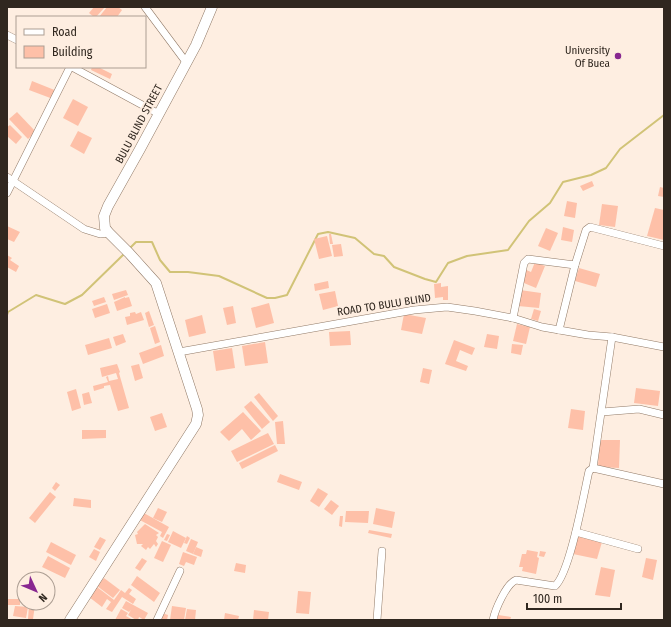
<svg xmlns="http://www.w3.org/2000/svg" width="671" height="627" viewBox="0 0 671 627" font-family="'Fira Sans Condensed',sans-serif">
<rect width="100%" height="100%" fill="#feeee1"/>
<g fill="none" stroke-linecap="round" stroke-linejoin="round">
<g stroke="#d1c377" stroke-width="2">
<path d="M129,249L136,242H152L160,260L170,272H188L219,276L267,298H275L287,295L318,234L328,232L355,238L374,254L384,256L394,267L425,279L436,282L448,263L467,256L508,250L529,221L550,203L563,182L591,175L606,168L620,149L664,115"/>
<path d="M7,315L8,312L36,295L65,304L82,295L124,254"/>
</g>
</g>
<g fill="#fec0a8">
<path d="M94,7H105L96,17H94L89,13Z"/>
<path d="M107,7H118L122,10L117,17H99Z"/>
<path d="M92,67H98L112,74L110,79L91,70Z"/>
<path d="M32,81L57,91L53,99L29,90Z"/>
<path d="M73,99L88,107L78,126L63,118Z"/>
<path d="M17,112L36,132L28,139L9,119Z"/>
<path d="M10,125L22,137L16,144L7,136V127Z"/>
<path d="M78,131L92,138L84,154L70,146Z"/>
<path d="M592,181L594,186L583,191L580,186Z"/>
<path d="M660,187L664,188V197L658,196Z"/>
<path d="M567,201L577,203L575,218L564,216Z"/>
<path d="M602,204L618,206L615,227L599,225Z"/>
<path d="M655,208L664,210V240L647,236Z"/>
<path d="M7,226L20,232L14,242L7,239Z"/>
<path d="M563,227L574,230L572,242L561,240Z"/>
<path d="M546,228L558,233L550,251L538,246Z"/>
<path d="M329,234H331L333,244H330Z"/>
<path d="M327,236L332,256L319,259L314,239Z"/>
<path d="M341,244L343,256L334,257L332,245Z"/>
<path d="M7,255L12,258L10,260L19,266L16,272L7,267Z"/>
<path d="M535,262L545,266L536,288L519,281L524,269L531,272Z"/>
<path d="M579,268L600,274L596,287L575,281Z"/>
<path d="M328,281L329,288L315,291L314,284Z"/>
<path d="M441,283V287L448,286V300H443V297L435,298L434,284Z"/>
<path d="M126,290L128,295L114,300L112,294Z"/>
<path d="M520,290L541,293L539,308L518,306Z"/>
<path d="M335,291L338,306L323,310L319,294Z"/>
<path d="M104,297L106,302L94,306L92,301Z"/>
<path d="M125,297V298L129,297L132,306L117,311L114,302Z"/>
<path d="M269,303L274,323L256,328L251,308Z"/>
<path d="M107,304L110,313L95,318L92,309Z"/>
<path d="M233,306L236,323L227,325L223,308Z"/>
<path d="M534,309L541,311L538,321L531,319Z"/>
<path d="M149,311L154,325L149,327L145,313Z"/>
<path d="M135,312L136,314L141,312L144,320L127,325L125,317L130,316V313Z"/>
<path d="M404,314L426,318L422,334L401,330Z"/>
<path d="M202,315L206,333L189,337L185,320Z"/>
<path d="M517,324L530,327L526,344L513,341Z"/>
<path d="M155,326L160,342L155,344L150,328Z"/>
<path d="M350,331L351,345L330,346L329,332Z"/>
<path d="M123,334L126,342L116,346L113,337Z"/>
<path d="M487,334L499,336L497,349L484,347Z"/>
<path d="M109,338L112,348L88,355L85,345Z"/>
<path d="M454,340L475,348L472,355L460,350L456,361L468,366L466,371L445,364Z"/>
<path d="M265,342L268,363L245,366L242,346Z"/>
<path d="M512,344L523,345L521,355L511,353Z"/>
<path d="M161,345L164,356L143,364L139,353Z"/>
<path d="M232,348L235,368L216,371L213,351Z"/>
<path d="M117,364L120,372L119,373L129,408L118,411L110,385L104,386V388L94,391L93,386L108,382L106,377L108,376L109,381L118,379L116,373L102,377L100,368Z"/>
<path d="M139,364L143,378L135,381L131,366Z"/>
<path d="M423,368L432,370L429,384L420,382Z"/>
<path d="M636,388L660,391L658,406L634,403Z"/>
<path d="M76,389L81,408L72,411L67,392Z"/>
<path d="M89,392L92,403L84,405L82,394Z"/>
<path d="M259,393L278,416L273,421L254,397Z"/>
<path d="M251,401L270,422L262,429L244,407Z"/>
<path d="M571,409L585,411L583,430L568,428Z"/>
<path d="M243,412L261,431L251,440L242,429L229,441L220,432Z"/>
<path d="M162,413L167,427L155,431L150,417Z"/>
<path d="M283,421L285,444H277L275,422Z"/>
<path d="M82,430H106V438L82,439Z"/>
<path d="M268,433L274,444L237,462L231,451Z"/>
<path d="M599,440H620L619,468L598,467Z"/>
<path d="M275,445L278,451L242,469L239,463Z"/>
<path d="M280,474L302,482L299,490L277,482Z"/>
<path d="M56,482L60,485L55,491L52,488Z"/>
<path d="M318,488L328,494L319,507L310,501Z"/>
<path d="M50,492L56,497L35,523L29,518Z"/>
<path d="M74,498L91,500V508L73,506Z"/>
<path d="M331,500L339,506L332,515L324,509Z"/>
<path d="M158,508L167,512L162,522L153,518Z"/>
<path d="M376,508L395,512L392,528L373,524Z"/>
<path d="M346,511H369L368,523L345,522Z"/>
<path d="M142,512L169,527L163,538L160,536L162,532L138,519Z"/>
<path d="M340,516H343L342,527L339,526Z"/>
<path d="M145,524L159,533L156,535L158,537L156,541L158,544L156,547L154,544L150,549L148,547L146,550L141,546L143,544H137L135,535L138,534L137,532Z"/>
<path d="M369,530L392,534L391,538L368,533Z"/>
<path d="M173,531L186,538L181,548L168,542Z"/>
<path d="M167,534L170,535L167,541L164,540Z"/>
<path d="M187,536L190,538L187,544L184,543Z"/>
<path d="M577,536L602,542L597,559L573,554Z"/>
<path d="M100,537L106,540L100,550L94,547Z"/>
<path d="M191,539L198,542L193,554L186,551Z"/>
<path d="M162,541L171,545L163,562L154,558Z"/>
<path d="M51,542L76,555L71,565L46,552Z"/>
<path d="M196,547L203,550L201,557L193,554Z"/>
<path d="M94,549L100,552L96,561L89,557Z"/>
<path d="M527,550L538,552L537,557L539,558L536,574L522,571L523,567H519L522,554H526Z"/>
<path d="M540,551L546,552L544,557L539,556Z"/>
<path d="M183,552L197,557L194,565L186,562L184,566L179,564Z"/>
<path d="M48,556L70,568L65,578L42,567Z"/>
<path d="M142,558L147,561L140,571L135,568Z"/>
<path d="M646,558L657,560L653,580L642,577Z"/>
<path d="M236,563L246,565L245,573L234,571Z"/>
<path d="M601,567L615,570L610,597L595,595Z"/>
<path d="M137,576L160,593L154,602L131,585Z"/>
<path d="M104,578L120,590L113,598L97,586Z"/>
<path d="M97,587L114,600L121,590L125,593L129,588L132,590L129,594L136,599L133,604L122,597L112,612L106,609L111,602L107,599L102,607L89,597Z"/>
<path d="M298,591L311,592L309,614L296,613Z"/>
<rect x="7" y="599" width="13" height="6"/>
<path d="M126,601L148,613L144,620L139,617L138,620H136L128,615L131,610L129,612L122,608Z"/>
<path d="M29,605H35L33,619H28Z"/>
<path d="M15,606L28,607L26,618L13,616Z"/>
<path d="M172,606L186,608L184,620H170Z"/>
<path d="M121,609L128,613L126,616L133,620H115Z"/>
<path d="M187,609L196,610L195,620H185Z"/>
<path d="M254,610L269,612L268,620H253Z"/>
<path d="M159,612L168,615L167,620H156Z"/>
<path d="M225,613L239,616L238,620H224Z"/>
<path d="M498,615L511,617L510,620H497Z"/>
</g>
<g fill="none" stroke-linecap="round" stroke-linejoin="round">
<defs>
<g id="street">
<path d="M145,7L186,62"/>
<path d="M7,35L17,40"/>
<path d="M72,67L159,114"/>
<path d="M7,177L84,229L100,234L109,233"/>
<path d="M7,193L70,67"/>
<path d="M513,318L524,263L528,259L575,265L586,230L590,227L664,246"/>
<path d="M559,330L575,265"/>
<path d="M179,352L414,310L447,307L475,311L513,318L542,327L588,335L612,337L664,347"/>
<path d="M602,412L639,409L664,415"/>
<path d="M593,468L664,484"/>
<path d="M576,532L638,549"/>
<path d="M157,620L180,571"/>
<path d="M377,620L382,551"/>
<path d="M493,620C495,610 506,584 516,580L555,586C570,573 584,493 589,471L593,468L612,337"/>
</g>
<path id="secondary" d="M70,620L196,424L198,415L197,409L156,283L129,253L109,233L105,228L104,216L108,206L140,149L196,45L212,7"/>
</defs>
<use href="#street" stroke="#917a67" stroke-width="8"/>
<use href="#secondary" stroke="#917a67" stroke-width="11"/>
<use href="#street" stroke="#fff" stroke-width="7"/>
<use href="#secondary" stroke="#fff" stroke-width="10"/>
</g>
<circle fill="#882790" stroke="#feeee1" stroke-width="1.5" cx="618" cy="56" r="4"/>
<g text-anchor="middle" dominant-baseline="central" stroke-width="4" stroke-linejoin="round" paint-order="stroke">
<g font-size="11" fill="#30271f" stroke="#feeee1" text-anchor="end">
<text x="610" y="50">University<tspan x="610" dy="13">Of Buea</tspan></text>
</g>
<g font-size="11" fill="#30271f" stroke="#feeee1">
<text transform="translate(139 124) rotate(-62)">BULU BLIND STREET</text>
<text transform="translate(384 305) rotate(-9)">ROAD TO BULU BLIND</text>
</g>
</g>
<rect width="671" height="627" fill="none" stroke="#30271f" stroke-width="16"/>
<rect x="16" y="16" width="130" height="52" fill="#feeee1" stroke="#ac9e93"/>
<rect x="24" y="29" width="20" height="6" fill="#ffffff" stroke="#ac9e93"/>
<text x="52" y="36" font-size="12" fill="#30271f">Road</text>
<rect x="24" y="46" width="20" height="12" fill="#fec0a8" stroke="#ac9e93"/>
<text x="52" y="56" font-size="12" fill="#30271f">Building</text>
<g transform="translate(36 591) rotate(134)"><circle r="19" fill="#feeee1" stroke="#ac9e93"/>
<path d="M0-3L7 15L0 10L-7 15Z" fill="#882790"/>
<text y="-6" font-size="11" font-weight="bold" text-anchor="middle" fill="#30271f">N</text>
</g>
<path d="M527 603v6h94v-6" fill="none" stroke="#30271f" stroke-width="2"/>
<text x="533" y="603" font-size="12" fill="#30271f" stroke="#feeee1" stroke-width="3" paint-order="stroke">100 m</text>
</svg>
